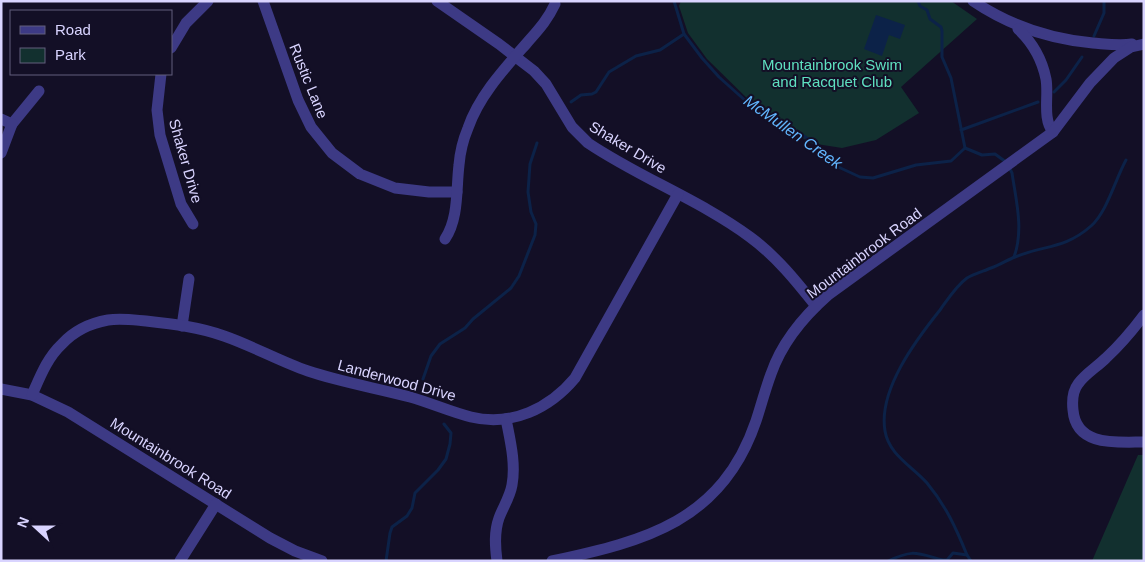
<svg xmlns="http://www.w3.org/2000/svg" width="1145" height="562" viewBox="0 0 1145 562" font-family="Arial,sans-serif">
<rect width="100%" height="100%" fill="#130f26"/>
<g fill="#12302f">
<path d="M681,1H951L977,19L901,87L919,113L876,140L842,148L810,143L755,106L707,59L688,33L679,6Z"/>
<path d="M1138,455H1144V561H1092Z"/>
</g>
<path fill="#0c2248" d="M876,15L905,25L900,39L889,35L882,56L864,49Z"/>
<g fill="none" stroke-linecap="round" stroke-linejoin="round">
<g stroke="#0c2248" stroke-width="3">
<path d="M674,1L684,34L702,58L719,77L758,112L774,121L796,131L816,144L834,165L860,177L873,178L916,165L951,161L965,148"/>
<path d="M918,1L920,6L927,10L930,19L941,27L942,31V57L951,78L965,148"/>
<path d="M1094,36L1104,13V1"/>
<path d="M1054,92L1066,80L1082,57"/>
<path d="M571,102L581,95L592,94L596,92L609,72L636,56L660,50L684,34"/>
<path d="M961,130L1038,102"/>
<path d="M965,148L982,155L995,154L1006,162"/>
<path d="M1009,167L1012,173C1016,200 1024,230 1014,257"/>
<path d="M423,379L431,356L440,344L465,328L473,319L511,288L519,276L535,235L536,224L531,212L528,192L530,164L537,143"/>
<path d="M386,561L390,533L392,527L407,516L412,508L415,493L438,470L446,459L450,444L451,433L444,424"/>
<path d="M888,561C914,549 916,553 943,560H947L953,553L967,555"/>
<path d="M971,561L967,555C956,528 946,506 927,483C912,466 889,455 885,431C878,390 916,340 940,310C948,299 956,286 967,278C974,274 984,271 991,268C1000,265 1007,260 1015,257C1044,245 1065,249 1091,226C1107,212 1115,180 1126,160"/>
</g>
<g stroke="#3d3a85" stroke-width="11">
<path d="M263,1L298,100L311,127L332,153L360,174L395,188L429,192H457"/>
<path d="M437,1L499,44L534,71L546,84L572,127L588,143C640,178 700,200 750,237C776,256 796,281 816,306"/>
<path d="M973,1C1010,26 1049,39 1093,43C1106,44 1119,46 1132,44"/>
<path d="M1018,29C1033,43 1042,59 1046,79C1049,96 1042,118 1053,132"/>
<path d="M171,48L186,23L208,1"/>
<path d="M161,74L157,110L160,135L181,204L193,224"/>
<path d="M1,119L12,124L39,91"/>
<path d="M1,153L12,124"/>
<path d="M445,239C459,218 456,189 459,165C460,152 463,140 468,128C479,96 504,69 526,44C538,30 547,21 555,4"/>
<path d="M1144,315C1132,331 1120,345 1106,358C1097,367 1085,374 1078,384C1072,392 1072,401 1073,410C1076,447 1117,442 1144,442"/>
<path d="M182,326L189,279"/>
<path d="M1,389L32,395L68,412L270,538L295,551L322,561"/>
<path d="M32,395C40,377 47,358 62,344C74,331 91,323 108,320C121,318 134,320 146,321C173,324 199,327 224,336C253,346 279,361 308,371C341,382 376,388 410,397C431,403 451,412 471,417C512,427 550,408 575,378L678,194"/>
<path d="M180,561L216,504"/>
<path d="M497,561C495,546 494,532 499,518C503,507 510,497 512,485C516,463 510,440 506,419"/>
<path d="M552,561C646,541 722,521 756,421C761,406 765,390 771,374C782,342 803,317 828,295L1053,132L1090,83L1114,58L1131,47L1144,44"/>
</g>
</g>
<g text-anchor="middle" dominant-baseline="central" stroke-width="4" stroke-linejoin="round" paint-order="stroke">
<g font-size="15" fill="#5fe0c0" stroke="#130f26">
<text x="832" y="64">Mountainbrook Swim<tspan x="832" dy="17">and Racquet Club</tspan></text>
</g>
<g font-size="15" fill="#d9d4ff" stroke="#130f26">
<text transform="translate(309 81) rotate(68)">Rustic Lane</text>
<text transform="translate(628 147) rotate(31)">Shaker Drive</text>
<text transform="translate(186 161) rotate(74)">Shaker Drive</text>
<text transform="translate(864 253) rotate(-37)">Mountainbrook Road</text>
<text transform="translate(397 380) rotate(15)">Landerwood Drive</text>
<text transform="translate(171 458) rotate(32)">Mountainbrook Road</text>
</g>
<g font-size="16" font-style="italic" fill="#62b6ff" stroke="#130f26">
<text transform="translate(793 132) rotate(35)">McMullen Creek</text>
</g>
</g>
<rect width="1145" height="562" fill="none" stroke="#d9d4ff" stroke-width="5"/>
<rect x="10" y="10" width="162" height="65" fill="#130f26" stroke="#625e7d"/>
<rect x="20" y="26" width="25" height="8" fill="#3d3a85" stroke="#625e7d"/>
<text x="55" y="35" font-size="15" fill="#d9d4ff">Road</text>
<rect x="20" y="48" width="25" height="15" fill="#12302f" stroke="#625e7d"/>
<text x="55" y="60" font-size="15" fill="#d9d4ff">Park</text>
<g transform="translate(35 527) rotate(291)" stroke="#130f26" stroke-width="4" paint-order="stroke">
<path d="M0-4L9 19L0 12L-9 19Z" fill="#d9d4ff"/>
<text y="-8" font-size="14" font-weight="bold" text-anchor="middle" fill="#d9d4ff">N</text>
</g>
</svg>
